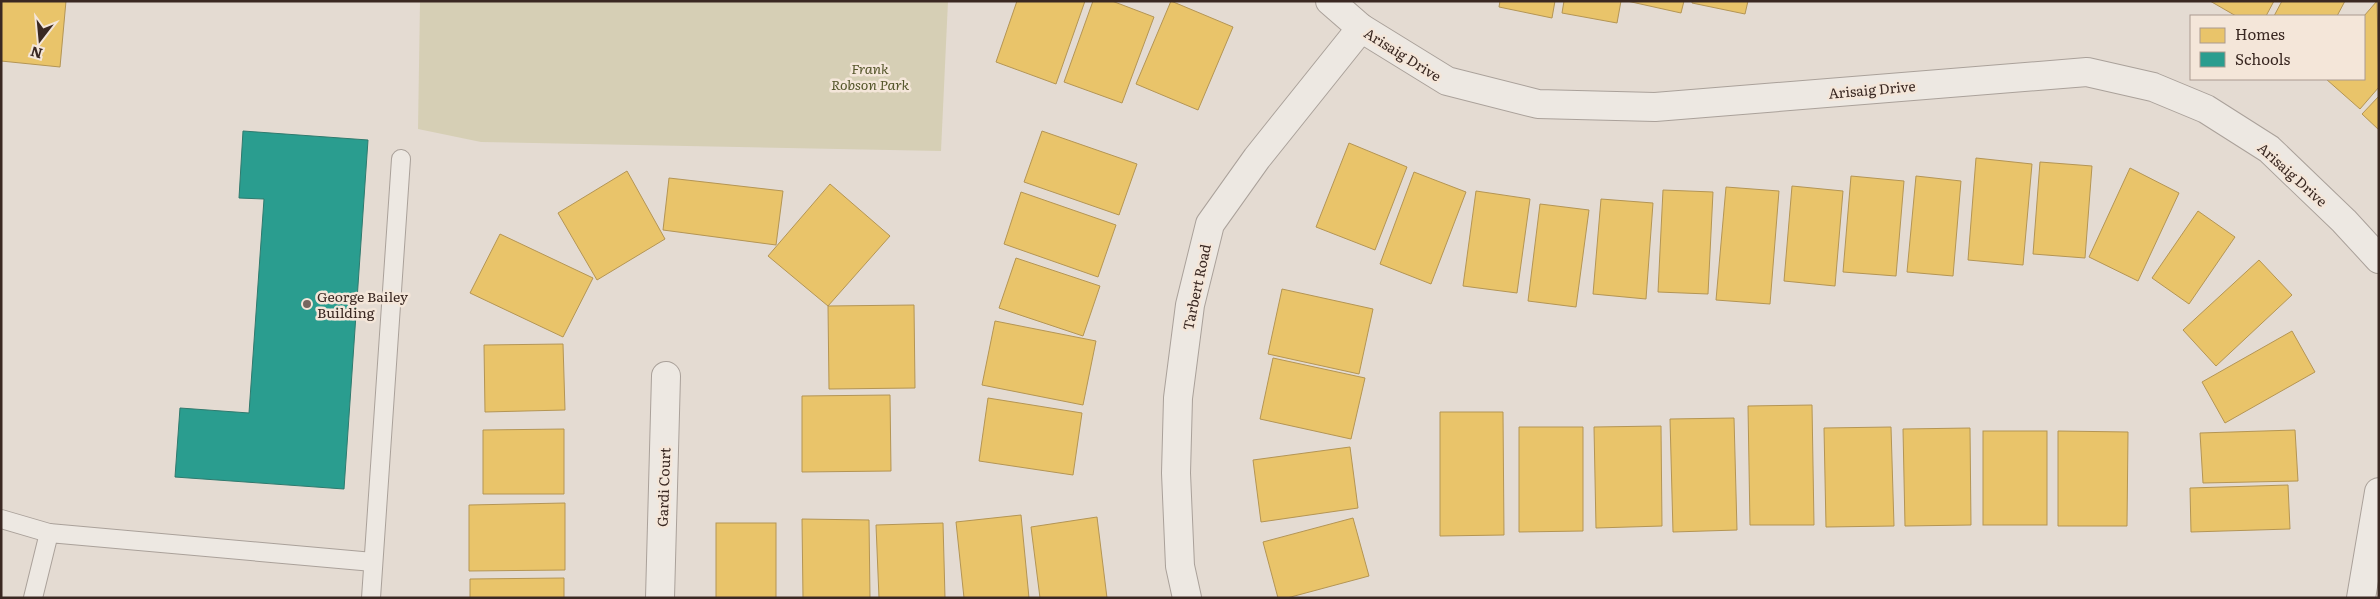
<svg xmlns="http://www.w3.org/2000/svg" width="2380" height="599" viewBox="0 0 2380 599" font-family="Literata,serif">
<rect width="100%" height="100%" fill="#e4dbd2"/>
<path fill="#d6cfb5" d="M420,1H948L941,151L481,142L418,129Z"/>
<g fill="#e9c46a" stroke="#b49554">
<path d="M1,1H66L60,67L1,61Z"/>
<path d="M1017,1H1085L1056,84L996,62Z"/>
<path d="M1093,1H1112L1154,17L1122,103L1064,82Z"/>
<path d="M1171,1L1233,27L1198,110L1136,84Z"/>
<path d="M1500,1H1555L1552,18L1499,7Z"/>
<path d="M1564,1H1621L1617,23L1562,13Z"/>
<path d="M1627,1H1684L1681,13Z"/>
<path d="M1692,1H1748L1745,14L1692,3Z"/>
<path d="M2210,1H2274L2266,16H2236Z"/>
<path d="M2282,1H2345L2337,16H2274Z"/>
<path d="M2377,1L2379,87L2360,109L2326,79H2364V16Z"/>
<path d="M2379,96V130L2362,114Z"/>
<path d="M1042,131L1137,164L1119,215L1024,182Z"/>
<path d="M1349,143L1407,167L1375,250L1316,227Z"/>
<path d="M1976,158L2032,164L2023,265L1968,260Z"/>
<path d="M2040,162L2092,166L2085,258L2033,254Z"/>
<path d="M2130,168L2179,193L2138,281L2089,257Z"/>
<path d="M627,171L665,239L597,280L558,213Z"/>
<path d="M1414,172L1466,192L1431,284L1380,264Z"/>
<path d="M1851,176L1904,181L1896,276L1843,272Z"/>
<path d="M1916,176L1961,181L1953,276L1907,272Z"/>
<path d="M669,178L783,191L776,245L663,230Z"/>
<path d="M830,184L890,236L828,306L768,256Z"/>
<path d="M1792,186L1843,191L1835,286L1784,281Z"/>
<path d="M1726,187L1779,191L1770,304L1716,300Z"/>
<path d="M1663,190L1713,192L1708,294L1658,292Z"/>
<path d="M1476,191L1530,199L1517,293L1463,286Z"/>
<path d="M1021,192L1116,225L1098,277L1004,244Z"/>
<path d="M1601,199L1653,203L1646,299L1593,294Z"/>
<path d="M1540,204L1589,210L1576,307L1528,301Z"/>
<path d="M2198,211L2235,237L2189,304L2152,278Z"/>
<path d="M500,234L593,278L563,337L470,293Z"/>
<path d="M1016,258L1100,286L1083,336L999,308Z"/>
<path d="M2259,260L2292,295L2216,366L2183,330Z"/>
<path d="M1282,289L1373,309L1359,374L1268,354Z"/>
<path d="M914,305L915,388L829,389L828,306Z"/>
<path d="M995,321L1096,341L1083,405L982,385Z"/>
<path d="M2292,331L2315,372L2225,423L2202,382Z"/>
<path d="M563,344L565,410L485,412L484,345Z"/>
<path d="M1273,358L1365,378L1351,439L1260,419Z"/>
<path d="M890,395L891,471L802,472V396Z"/>
<path d="M988,398L1082,413L1073,475L979,461Z"/>
<path d="M1812,405L1814,525H1750L1748,406Z"/>
<path d="M1440,412H1503L1504,535L1440,536Z"/>
<path d="M1734,418L1737,530L1673,532L1670,419Z"/>
<path d="M1661,426L1662,526L1596,528L1594,427Z"/>
<path d="M1519,427H1583V531L1519,532Z"/>
<path d="M1891,427L1894,526L1826,527L1824,428Z"/>
<path d="M1970,428L1971,525L1905,526L1903,429Z"/>
<path d="M564,429V494H483V430Z"/>
<path d="M2295,430L2298,481L2203,483L2200,433Z"/>
<rect x="1983" y="431" width="64" height="94"/>
<path d="M2058,431L2128,432L2127,526H2058Z"/>
<path d="M1350,447L1358,508L1261,522L1253,460Z"/>
<path d="M2288,485L2290,529L2191,532L2190,488Z"/>
<path d="M565,503V570L469,571V505Z"/>
<path d="M1021,515L1029,598H964L956,522Z"/>
<path d="M1097,517L1107,598H1040L1031,527Z"/>
<path d="M1353,518L1369,576L1287,598H1278L1263,542Z"/>
<path d="M802,519L869,520L870,598H803Z"/>
<rect x="716" y="523" width="60" height="75"/>
<path d="M943,523L945,598H879L876,525Z"/>
<path d="M564,578V598H470V579Z"/>
</g>
<path fill="#2a9d8f" stroke="#2f7a6e" d="M243,131L368,140L344,489L175,477L180,408L249,413L264,199L239,198Z"/>
<g fill="none" stroke-linecap="round" stroke-linejoin="round">
<defs>
<g id="lane">
<path d="M1,519L49,533"/>
<path d="M33,598L49,533L373,562"/>
<path d="M371,598L401,159"/>
</g>
<g id="street">
<path d="M1330,1L1361,28L1447,81L1538,104L1655,107L2087,72L2153,87L2206,109L2269,149L2344,221L2379,259"/>
<path d="M660,598L666,376"/>
<path d="M1187,598L1180,566L1176,473L1178,398L1190,305L1210,224L1257,158L1361,28"/>
<path d="M2361,598L2379,492"/>
</g>
</defs>
<use href="#lane" stroke="#aaa19a" stroke-width="20"/>
<use href="#street" stroke="#aaa19a" stroke-width="30"/>
<use href="#lane" stroke="#ede8e2" stroke-width="18"/>
<use href="#street" stroke="#ede8e2" stroke-width="28"/>
</g>
<circle fill="#766760" stroke="#f4e6d9" stroke-width="2" cx="307" cy="304" r="5"/>
<g text-anchor="middle" dominant-baseline="central" stroke-width="5" stroke-linejoin="round" paint-order="stroke">
<g font-size="14" fill="#3a2822" stroke="#f4e6d9">
<text transform="translate(1403 54) rotate(32)">Arisaig Drive</text>
<text transform="translate(1872 89) rotate(-5)">Arisaig Drive</text>
<text transform="translate(2293 174) rotate(42)">Arisaig Drive</text>
<text transform="translate(1196 287) rotate(-78)">Tarbert Road</text>
<text transform="translate(663 487) rotate(-88)">Gardi Court</text>
</g>
<g font-size="14" font-style="italic" fill="#54552a" stroke="#f4e6d9">
<text x="870" y="68">Frank<tspan x="870" dy="16">Robson Park</tspan></text>
</g>
<g font-size="14" fill="#3a2822" stroke="#f4e6d9" text-anchor="start">
<text x="317" y="296">George Bailey<tspan x="317" dy="16">Building</tspan></text>
</g>
</g>
<rect width="2380" height="599" fill="none" stroke="#3a2822" stroke-width="5"/>
<rect x="2190" y="15" width="175" height="65" fill="#f4e6d9" stroke="#aa9a90"/>
<rect x="2200" y="28" width="25" height="15" fill="#e9c46a" stroke="#aa9a90"/>
<text x="2235" y="40" font-size="15" fill="#3a2822">Homes</text>
<rect x="2200" y="52" width="25" height="15" fill="#2a9d8f" stroke="#aa9a90"/>
<text x="2235" y="65" font-size="15" fill="#3a2822">Schools</text>
<g transform="translate(40 40) rotate(196)" stroke="#f4e6d9" stroke-width="4" paint-order="stroke">
<path d="M0-4L9 19L0 12L-9 19Z" fill="#3a2822"/>
<text y="-8" font-size="14" font-weight="bold" text-anchor="middle" fill="#3a2822">N</text>
</g>
</svg>
